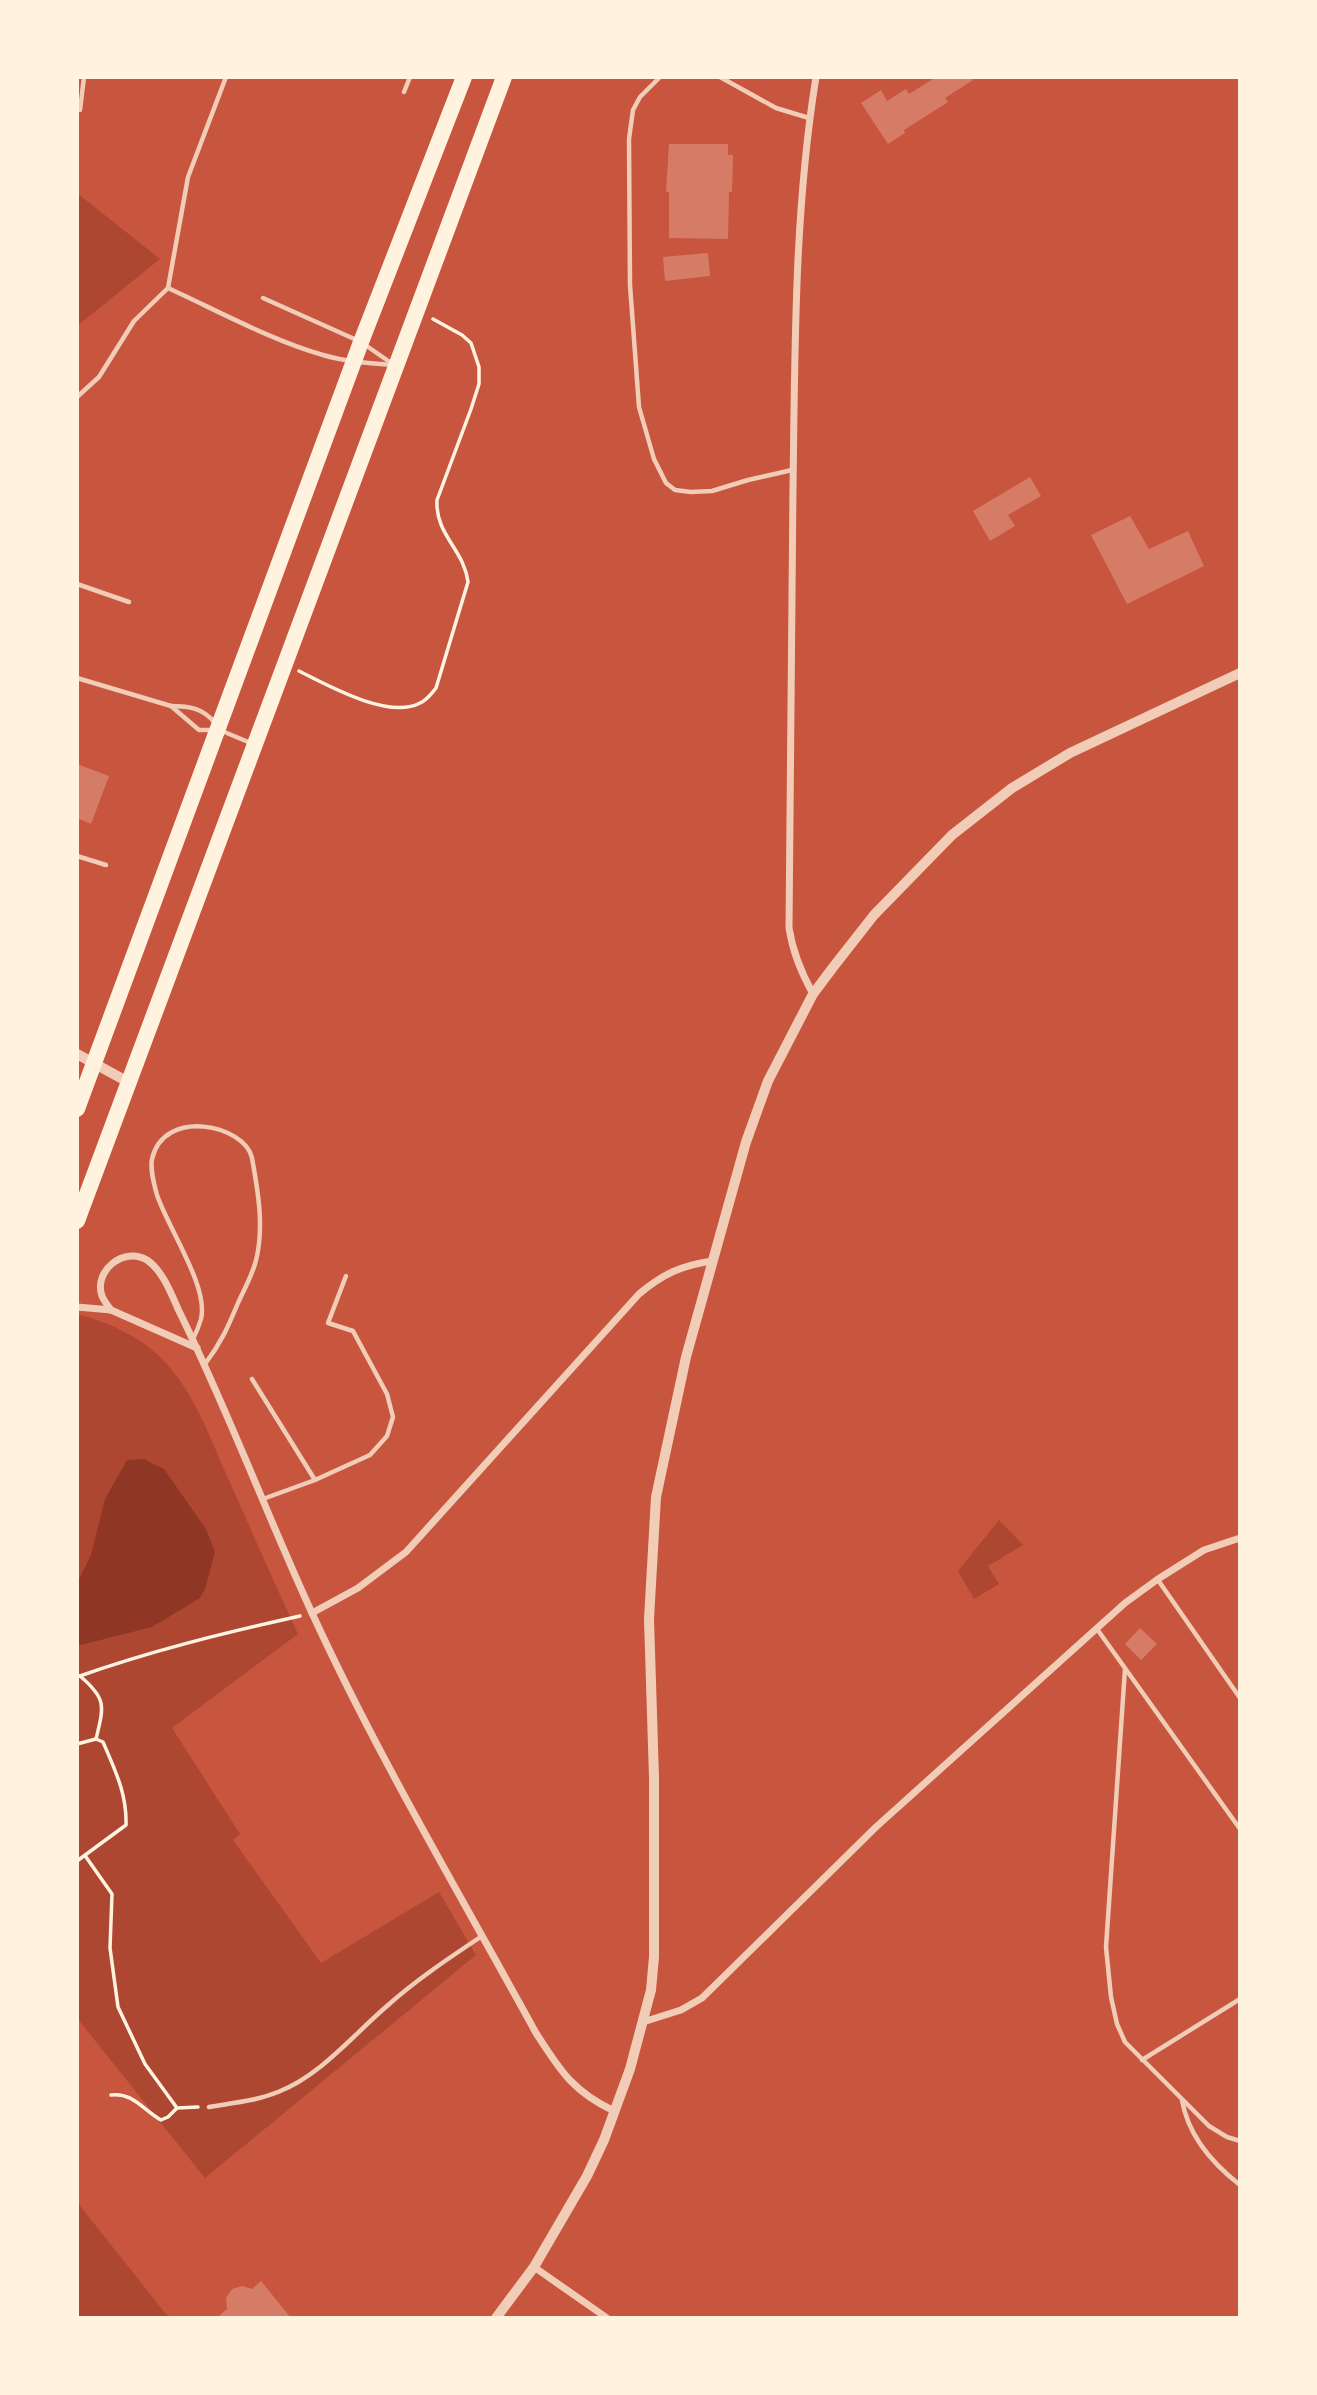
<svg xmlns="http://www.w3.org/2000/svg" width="1317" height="2395" viewBox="0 0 1317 2395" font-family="Manrope,sans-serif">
<rect width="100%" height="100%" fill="#c8553d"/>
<g fill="#ae4732">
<path d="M77,193L160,259L77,326Z"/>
<path d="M77,1314C107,1322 138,1335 161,1358C193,1389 210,1438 228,1478C251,1530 274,1582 298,1634L172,1728L240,1834L233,1840L321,1963L439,1892L476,1955L205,2178L77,2018Z"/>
<path d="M999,1520L1023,1545L988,1566L999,1584L974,1599L958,1571Z"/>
<path d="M77,2202L169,2318H77Z"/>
</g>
<path fill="#8f3625" d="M144,1459L164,1469L206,1529L215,1552L205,1589L200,1598L152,1627L77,1646V1583L91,1555L105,1499L127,1460Z"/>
<g fill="#d67c66">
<path d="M936,77H971L973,80L945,98L948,102L904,130L905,133L888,144L861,103L881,90L887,101L906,89L909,94Z"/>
<path d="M669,144H728V155H733L732,192H729L728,239L669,238V192H666Z"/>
<path d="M708,253L710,276L665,281L663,257Z"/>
<path d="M1030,477L1041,496L1008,515L1015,526L990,541L973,511Z"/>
<path d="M1130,516L1149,549L1188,531L1204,566L1127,604L1091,535Z"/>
<path d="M77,764L109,776L91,824L77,818Z"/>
<path d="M1140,1628L1157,1644L1141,1660L1125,1644Z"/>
<path d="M261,2281L291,2318H220L219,2316L227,2309L226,2298L232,2289L242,2286L252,2289Z"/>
</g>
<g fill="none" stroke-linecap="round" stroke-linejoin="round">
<g stroke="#fff3e0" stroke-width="3.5">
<path d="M299,671C327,685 389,720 420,703C427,700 431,694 436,688L468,582C464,549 435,535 437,500L471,409L479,384V367L471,343L462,335L433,319"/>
<path d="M80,1676C107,1699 104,1706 96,1739"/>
<path d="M77,1677C150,1651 224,1633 300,1616"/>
<path d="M77,1744L96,1739L103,1742C115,1770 127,1794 126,1825L77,1861"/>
<path d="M86,1857L112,1894L110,1948L118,2007L145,2064L177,2108"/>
<path d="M111,2095C133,2092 143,2110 161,2120L168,2117L177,2108L198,2107"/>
</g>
<g stroke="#f1ccb7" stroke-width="4.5">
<path d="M660,77L640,97L633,110L629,139L630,285L639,407L654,459L666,483L675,490L691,492L712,491L748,480L792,470"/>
<path d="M720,77L776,108L809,118"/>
<path d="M404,92L410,77"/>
<path d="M80,110L84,77"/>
<path d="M168,288C216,310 273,341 323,355C346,362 370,363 394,365"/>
<path d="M263,298L361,342L394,365"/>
<path d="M77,397L99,377L134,321L168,288L188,177L226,77"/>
<path d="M77,584L129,602"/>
<path d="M77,678L171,706L199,730H214"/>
<path d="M171,706C189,706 203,708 215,723"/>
<path d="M222,731L253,744"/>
<path d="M77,856L106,865"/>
<path d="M193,1339C196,1333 199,1326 201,1319C209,1287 168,1228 157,1195C154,1184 150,1170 152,1159C164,1107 245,1125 252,1158C258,1191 265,1230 255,1264C251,1277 244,1290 238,1303C228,1327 221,1343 205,1364"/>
<path d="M252,1379L315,1480"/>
<path d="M263,1499L315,1480L370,1455L387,1436L393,1417L387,1394L353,1331L328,1323L346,1276"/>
<path d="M1158,1580L1240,1698"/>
<path d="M1097,1629L1240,1829"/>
<path d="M1125,1669L1106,1947L1111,1997L1117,2024L1125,2042L1209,2126L1227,2137L1240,2141"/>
<path d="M1142,2060L1240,1999"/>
<path d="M1182,2100C1188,2135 1213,2164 1240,2185"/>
<path d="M209,2107C232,2103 256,2101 278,2092C321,2075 352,2036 387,2006C416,1980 449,1958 482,1936"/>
</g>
<g stroke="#f1ccb7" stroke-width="7">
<path d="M813,994C801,972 793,953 789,928C790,781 791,635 793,489C795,351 794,213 816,77"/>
<path d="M77,1307L111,1310L197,1348"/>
<path d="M111,1310C108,1306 104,1301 102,1296C93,1271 124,1246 147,1260C162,1270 171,1293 178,1309C227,1408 266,1513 312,1613C378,1757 460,1894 536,2033C560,2070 572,2091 614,2111"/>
<path d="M312,1613L358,1588L406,1552L639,1294C664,1273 681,1266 712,1261"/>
<path d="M643,2022L681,2010L702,1998L876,1827L1125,1603L1158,1579L1204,1550L1240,1538"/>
<path d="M534,2267L607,2318"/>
</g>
<g stroke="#f1ccb7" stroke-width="10">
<path d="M77,1054L130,1083"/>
<path d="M496,2318L534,2267L587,2176L604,2140L630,2069L651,1990L654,1957V1778L649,1619L656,1497L686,1357L746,1142L768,1081L813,994L834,966L874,915L952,835L1012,788L1070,753L1240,673"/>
</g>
<g stroke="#fff3e0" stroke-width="16">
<path d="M77,1109L361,342L464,77"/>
<path d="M77,1221C221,840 360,458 504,77"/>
</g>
</g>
<rect width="1317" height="2395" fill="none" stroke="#fff3e0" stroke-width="158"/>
</svg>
